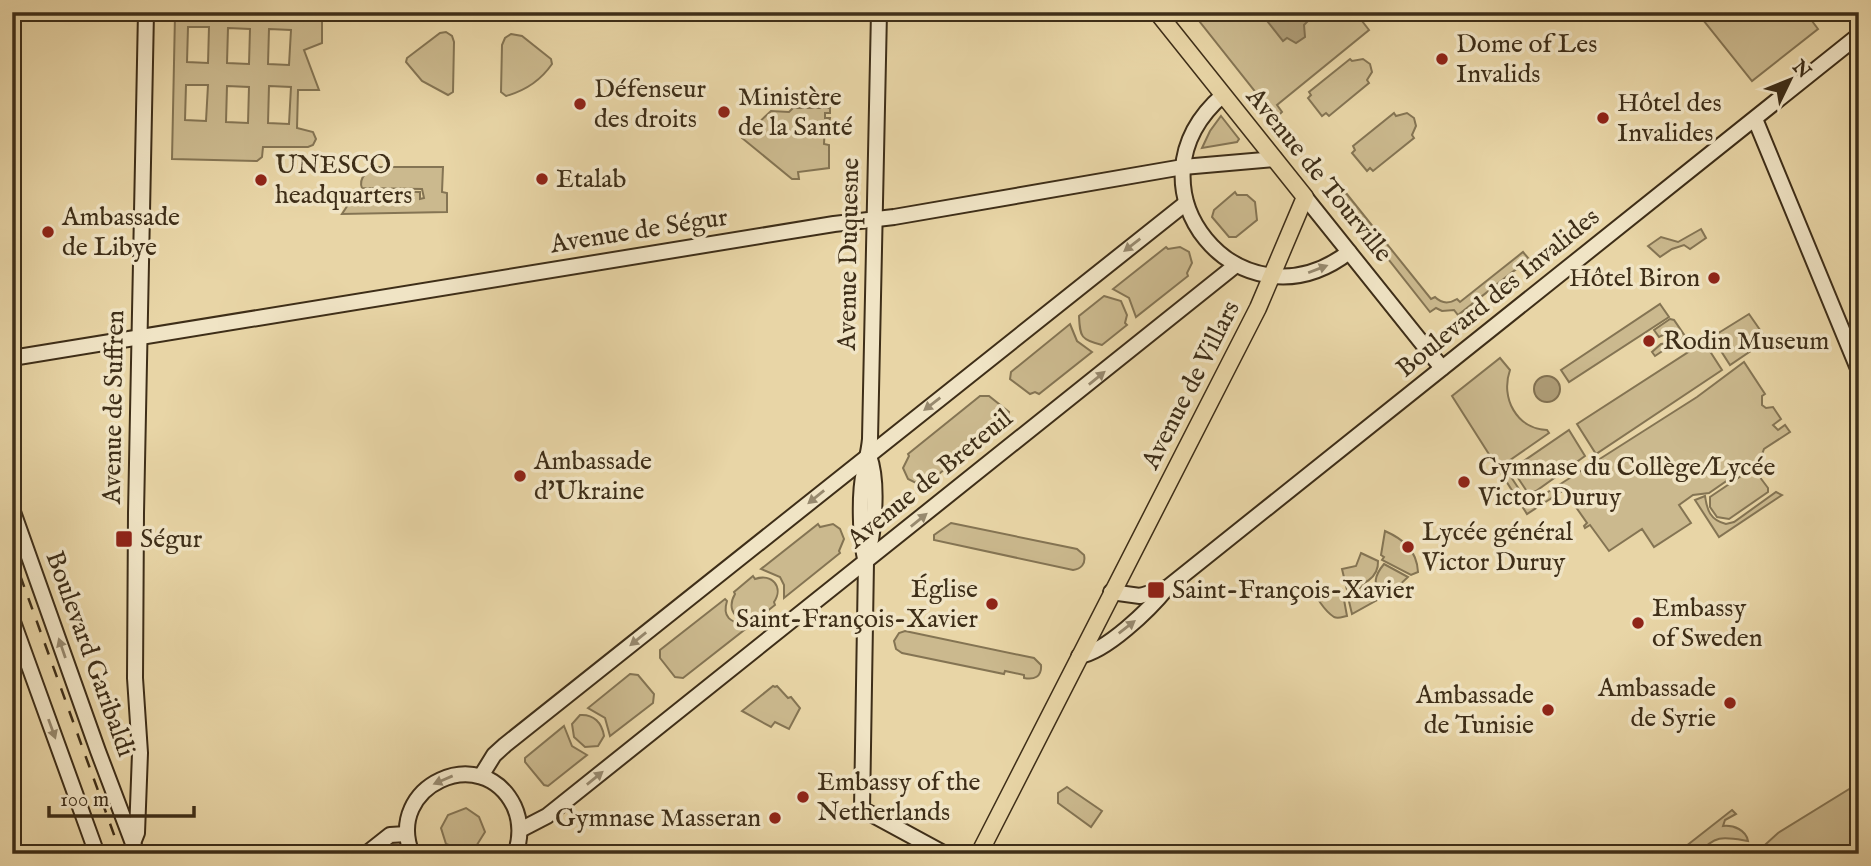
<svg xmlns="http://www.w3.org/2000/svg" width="1871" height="866" viewBox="0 0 1871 866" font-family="'IM FELL English',serif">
<rect width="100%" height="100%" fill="#e8d5a6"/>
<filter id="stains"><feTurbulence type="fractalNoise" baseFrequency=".00286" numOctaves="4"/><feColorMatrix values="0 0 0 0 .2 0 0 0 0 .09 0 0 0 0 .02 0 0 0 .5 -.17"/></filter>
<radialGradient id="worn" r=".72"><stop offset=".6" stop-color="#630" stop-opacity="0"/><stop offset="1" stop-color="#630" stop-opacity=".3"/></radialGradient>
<g fill="#cbb98e" stroke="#847453" stroke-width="2" fill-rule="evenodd">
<path d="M1192,12H1355L1369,30L1277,105L1282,112L1276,118Z"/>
<path d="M1714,12H1822L1812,21L1818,29L1752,81L1704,21Z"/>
<path d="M175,15L322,17V43L304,50L319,90H298L297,128L313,132L316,139L313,145L308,147H263L262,157L257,161L172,159ZM188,27H209L208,63L187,62ZM228,28L250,29L249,64L227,63ZM269,29L291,30L289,65L268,64ZM186,85H208L206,121L185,120ZM227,86L249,87L248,123L226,122ZM269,86L291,87L289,124L268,123Z"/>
<path d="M446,32L452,36L454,42L453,92L448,95L422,81L406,62L407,58L440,33Z"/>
<path d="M511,34L522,36L551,59L552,64C541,80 524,91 506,96L501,92L502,45L505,38Z"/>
<path d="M1350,59L1352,61L1363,59L1370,64L1372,72L1367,80L1369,83L1329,116L1326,113L1322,116L1308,98L1311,95L1309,92Z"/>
<path d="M793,108H830V113H825V118H830L829,123H825L824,144L829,145V168L798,172L799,179H792L742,138L771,111L789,112Z"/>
<path d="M1394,113L1396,116L1407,113L1414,118L1416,126L1412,135L1414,138L1373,171L1370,168L1367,171L1352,153L1355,150L1353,146Z"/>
<path d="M1221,116L1239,139L1237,142L1202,148L1210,131Z"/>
<path d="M377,167H443L442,192L447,193V212L342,214L357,191L420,192V199L424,198L422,189L362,188C358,178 368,169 377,167Z"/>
<path d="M1235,192L1237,195H1247L1255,202L1257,220L1236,237H1229L1212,217L1214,210Z"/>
<path d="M1346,193L1431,299L1435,297C1442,304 1449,304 1457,299L1460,302L1523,252L1529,259L1458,315L1454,310L1442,311L1436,308L1430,312L1340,198Z"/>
<path d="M1701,229L1706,238L1690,249L1684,245L1672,249L1660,257L1648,246L1661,237L1678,242Z"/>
<path d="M1166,247L1168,249L1180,247L1189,252L1192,263L1187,273L1188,276L1136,317L1129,298L1113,289Z"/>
<path d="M1104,296L1121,301L1127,315L1125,323L1127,325L1102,345C1081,339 1080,338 1079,316Z"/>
<path d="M1660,304L1669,317L1569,382L1561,370Z"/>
<path d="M1749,314L1767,340L1730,365L1712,337Z"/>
<path d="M1670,319L1674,320L1685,336L1655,356L1652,352L1661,344L1668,343L1669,338L1665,334L1659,337L1654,330Z"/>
<path d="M1070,324L1077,341L1092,352L1039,394L1035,392L1030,394L1010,379L1011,372Z"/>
<path d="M1704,342L1722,370L1596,454L1577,424Z"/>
<path d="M1500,358L1510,370C1500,398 1517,429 1547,430L1549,433L1503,465L1529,504L1697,397L1744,362L1765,394L1762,396V405L1766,408L1773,407L1781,419L1773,425L1778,430L1785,425L1790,432L1764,449L1761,457L1709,493L1693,495L1679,505L1691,523L1654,547L1642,529L1609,551L1590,525L1585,528L1584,526L1587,523L1564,490L1527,514L1452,396Z"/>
<path d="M980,396H989L1009,412L1008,419L930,481L928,479L916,483L908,479L903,468L909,456L908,454Z"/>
<path d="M1569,430L1585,456L1536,491L1528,493L1512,469Z"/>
<path d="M1753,468L1768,488V492L1729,519L1717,517L1710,507V497Z"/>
<path d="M1776,492L1782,495L1719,537L1695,500L1705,496C1707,510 1710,520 1726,524L1734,522Z"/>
<path d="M951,523L1077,549L1084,555C1086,564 1081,569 1073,570L934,540V535Z"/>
<path d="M818,524L820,527L833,524L840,529L844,539L839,551L840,553L784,598V585L780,577L761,569Z"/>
<path d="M1385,531C1403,539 1417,550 1418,572L1411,575L1382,560L1384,557L1381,555Z"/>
<path d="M1361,553L1378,561C1379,579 1362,585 1347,590L1342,569L1356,566Z"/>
<path d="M1384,564L1408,577L1392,592L1381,597C1373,584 1374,576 1384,564Z"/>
<path d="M753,576L755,579C772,573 784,587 774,602L775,605L756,620L754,618L744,621C732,616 728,606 735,594L734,592Z"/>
<path d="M1366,585L1371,588L1377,600L1352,614L1347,593Z"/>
<path d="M1313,586L1342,589L1347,616C1342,617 1338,619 1334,617C1326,612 1313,595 1313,586Z"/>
<path d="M725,599L727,601C721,620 734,622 748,627L683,678L675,677L660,658V650Z"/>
<path d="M905,631L1034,658L1041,665C1042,677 1034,680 1024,678V675L1005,671L1004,674L902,653L896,649L894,641L899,633Z"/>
<path d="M630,674L638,675L654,694L653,703L610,736L605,718L588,708Z"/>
<path d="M773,686L775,687L777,686L788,698L791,697L800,708L789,729L775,722L771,727L742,711Z"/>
<path d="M580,715C594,714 602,723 604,736L598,746L585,747L574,737L572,724Z"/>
<path d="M564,726L572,746L587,755L548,786L544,785L525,762V758Z"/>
<path d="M1859,783V854H1755L1778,833Z"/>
<path d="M1067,787L1102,811L1091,827L1058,803V793Z"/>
<path d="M466,808L479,817L485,832L475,848L461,852L458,848L446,844L441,828L448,815Z"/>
<path d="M1732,810L1736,814L1725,820L1723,826C1734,825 1746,830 1748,841C1724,837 1716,834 1698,854H1676Z"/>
</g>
<g fill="#ae9c76" stroke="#817050" stroke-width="2">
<path d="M1260,12H1299L1307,22L1304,25L1305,37L1296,43L1287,38L1283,41Z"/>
<circle cx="1547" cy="389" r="13"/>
</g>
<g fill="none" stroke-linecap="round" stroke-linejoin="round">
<defs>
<g id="secondary">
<path d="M1223,95C1117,187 1241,335 1349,252"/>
<path d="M1755,119L1859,371"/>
<path d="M1305,197L1442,368"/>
<path d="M12,358L834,224L894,217L1183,167L1275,159"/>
<path d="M869,456C879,483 874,535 866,562L862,809L945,854"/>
<path d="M12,509L98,751L137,854"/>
<path d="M866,562C860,542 859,493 864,472C866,461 869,451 870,439L879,12"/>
<path d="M1111,592L1140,596L1166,588"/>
<path d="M12,619L97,854"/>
<path d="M1079,656C1106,652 1150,609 1167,588L1859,35"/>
<path d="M481,776L494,755L505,745L1186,203"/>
<path d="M520,830L547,816L1236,265"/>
<path d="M133,843L137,833L140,753L135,678L136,513L146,12"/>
<path d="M366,854L390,835L407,834"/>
<path d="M412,854C384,786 482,741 514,806C521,821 521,839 515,854"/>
</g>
<path id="primary" d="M979,854L1258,308L1305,197L1157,12"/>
</defs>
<use href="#secondary" stroke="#3e2e18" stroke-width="18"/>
<use href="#primary" stroke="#3e2e18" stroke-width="19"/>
<use href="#secondary" stroke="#f0e4c5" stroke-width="14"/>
<use href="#primary" stroke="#e8d5a6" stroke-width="16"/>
<path stroke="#3e2e18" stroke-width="2.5" stroke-dasharray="12 12" stroke-linecap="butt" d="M12,553L121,854"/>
</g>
<defs><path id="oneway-solid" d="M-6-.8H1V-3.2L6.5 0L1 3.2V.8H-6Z" transform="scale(1.75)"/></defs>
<g fill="#97896e">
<use href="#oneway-solid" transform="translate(1132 245) rotate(142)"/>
<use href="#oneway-solid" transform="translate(1318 269) rotate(-21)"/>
<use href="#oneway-solid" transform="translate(1097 378) rotate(-39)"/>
<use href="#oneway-solid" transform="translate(932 404) rotate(142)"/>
<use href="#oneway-solid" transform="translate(816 497) rotate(141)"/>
<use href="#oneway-solid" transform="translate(919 520) rotate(-39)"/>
<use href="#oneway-solid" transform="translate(1127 627) rotate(-38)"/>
<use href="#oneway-solid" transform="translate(638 639) rotate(141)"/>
<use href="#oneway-solid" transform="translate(62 648) rotate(-109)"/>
<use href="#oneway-solid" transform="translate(52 729) rotate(70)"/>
<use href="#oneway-solid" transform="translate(595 778) rotate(-39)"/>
<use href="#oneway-solid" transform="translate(443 780) rotate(157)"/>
</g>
<g fill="#8f2418" stroke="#f0e4c5" stroke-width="2.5">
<circle cx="1442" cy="59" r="7"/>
<circle cx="580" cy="104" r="7"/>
<circle cx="724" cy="112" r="7"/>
<circle cx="1603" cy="118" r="7"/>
<circle cx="542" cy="179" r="7"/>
<circle cx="261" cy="180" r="7"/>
<circle cx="48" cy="232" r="7"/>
<circle cx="1714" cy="278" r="7"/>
<circle cx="1649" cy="341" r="7"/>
<circle cx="520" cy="476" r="7"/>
<circle cx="1464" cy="482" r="7"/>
<rect x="115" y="530" width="18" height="18" rx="3.5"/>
<circle cx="1408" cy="547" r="7"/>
<rect x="1147" y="581" width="18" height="18" rx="3.5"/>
<circle cx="992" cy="604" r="7"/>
<circle cx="1638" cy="623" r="7"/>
<circle cx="1730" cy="703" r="7"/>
<circle cx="1548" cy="710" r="7"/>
<circle cx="803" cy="797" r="7"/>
<circle cx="775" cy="818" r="7"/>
</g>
<g text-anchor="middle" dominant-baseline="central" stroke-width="7" stroke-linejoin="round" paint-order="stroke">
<g font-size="26" fill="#3e2e18" stroke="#f0e4c5" text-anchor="start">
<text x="1456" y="44">Dome of Les<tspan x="1456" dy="30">Invalids</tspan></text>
<text x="594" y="89">Défenseur<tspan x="594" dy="30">des droits</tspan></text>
<text x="738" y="97">Ministère<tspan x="738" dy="30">de la Santé</tspan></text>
<text x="1617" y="103">Hôtel des<tspan x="1617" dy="30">Invalides</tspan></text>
<text x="275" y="165">UNESCO<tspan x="275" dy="30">headquarters</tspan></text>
<text x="556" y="179">Etalab</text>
<text x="62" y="217">Ambassade<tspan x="62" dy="30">de Libye</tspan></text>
<text x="1700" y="278" text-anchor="end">Hôtel Biron</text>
<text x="1663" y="341">Rodin Museum</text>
<text x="534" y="461">Ambassade<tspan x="534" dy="30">d'Ukraine</tspan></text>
<text x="1478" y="467">Gymnase du Collège/Lycée<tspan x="1478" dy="30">Victor Duruy</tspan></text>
<text x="1422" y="532">Lycée général<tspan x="1422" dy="30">Victor Duruy</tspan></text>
<text x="140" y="539">Ségur</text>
<text x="978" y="589" text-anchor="end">Église<tspan x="978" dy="30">Saint-François-Xavier</tspan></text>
<text x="1172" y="590">Saint-François-Xavier</text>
<text x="1652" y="608">Embassy<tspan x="1652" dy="30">of Sweden</tspan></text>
<text x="1716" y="688" text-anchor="end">Ambassade<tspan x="1716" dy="30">de Syrie</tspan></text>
<text x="1534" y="695" text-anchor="end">Ambassade<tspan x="1534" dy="30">de Tunisie</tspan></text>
<text x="817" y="782">Embassy of the<tspan x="817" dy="30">Netherlands</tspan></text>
<text x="761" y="818" text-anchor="end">Gymnase Masseran</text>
</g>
<g font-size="26" fill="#3e2e18" stroke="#f0e4c5">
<text transform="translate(1319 175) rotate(51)">Avenue de Tourville</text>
<text transform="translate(639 231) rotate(-9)">Avenue de Ségur</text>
<text transform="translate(849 254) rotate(-89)">Avenue Duquesne</text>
<text transform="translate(1498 293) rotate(-39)">Boulevard des Invalides</text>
<text transform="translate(1191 385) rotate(-63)">Avenue de Villars</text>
<text transform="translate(114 407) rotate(-89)">Avenue de Suffren</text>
<text transform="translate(930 479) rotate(-39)">Avenue de Breteuil</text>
<text transform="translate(90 654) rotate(70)">Boulevard Garibaldi</text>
</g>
</g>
<rect width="1871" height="866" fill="none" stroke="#e8d5a6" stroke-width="42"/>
<rect x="14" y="14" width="1843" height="838" fill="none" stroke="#3e2e18" stroke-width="3.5"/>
<rect x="21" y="21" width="1829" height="824" fill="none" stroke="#3e2e18" stroke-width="2"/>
<g transform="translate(1790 80) rotate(47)" stroke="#f0e4c5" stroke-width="5" paint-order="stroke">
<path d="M0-5L12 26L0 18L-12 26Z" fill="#3e2e18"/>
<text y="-10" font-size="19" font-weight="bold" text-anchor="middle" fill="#3e2e18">N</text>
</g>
<path d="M49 806v10h145v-10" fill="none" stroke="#3e2e18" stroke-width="3.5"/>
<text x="60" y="806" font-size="21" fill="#3e2e18" stroke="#f0e4c5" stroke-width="5" paint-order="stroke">100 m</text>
<rect width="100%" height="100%" filter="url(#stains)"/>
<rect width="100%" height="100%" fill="url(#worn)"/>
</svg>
